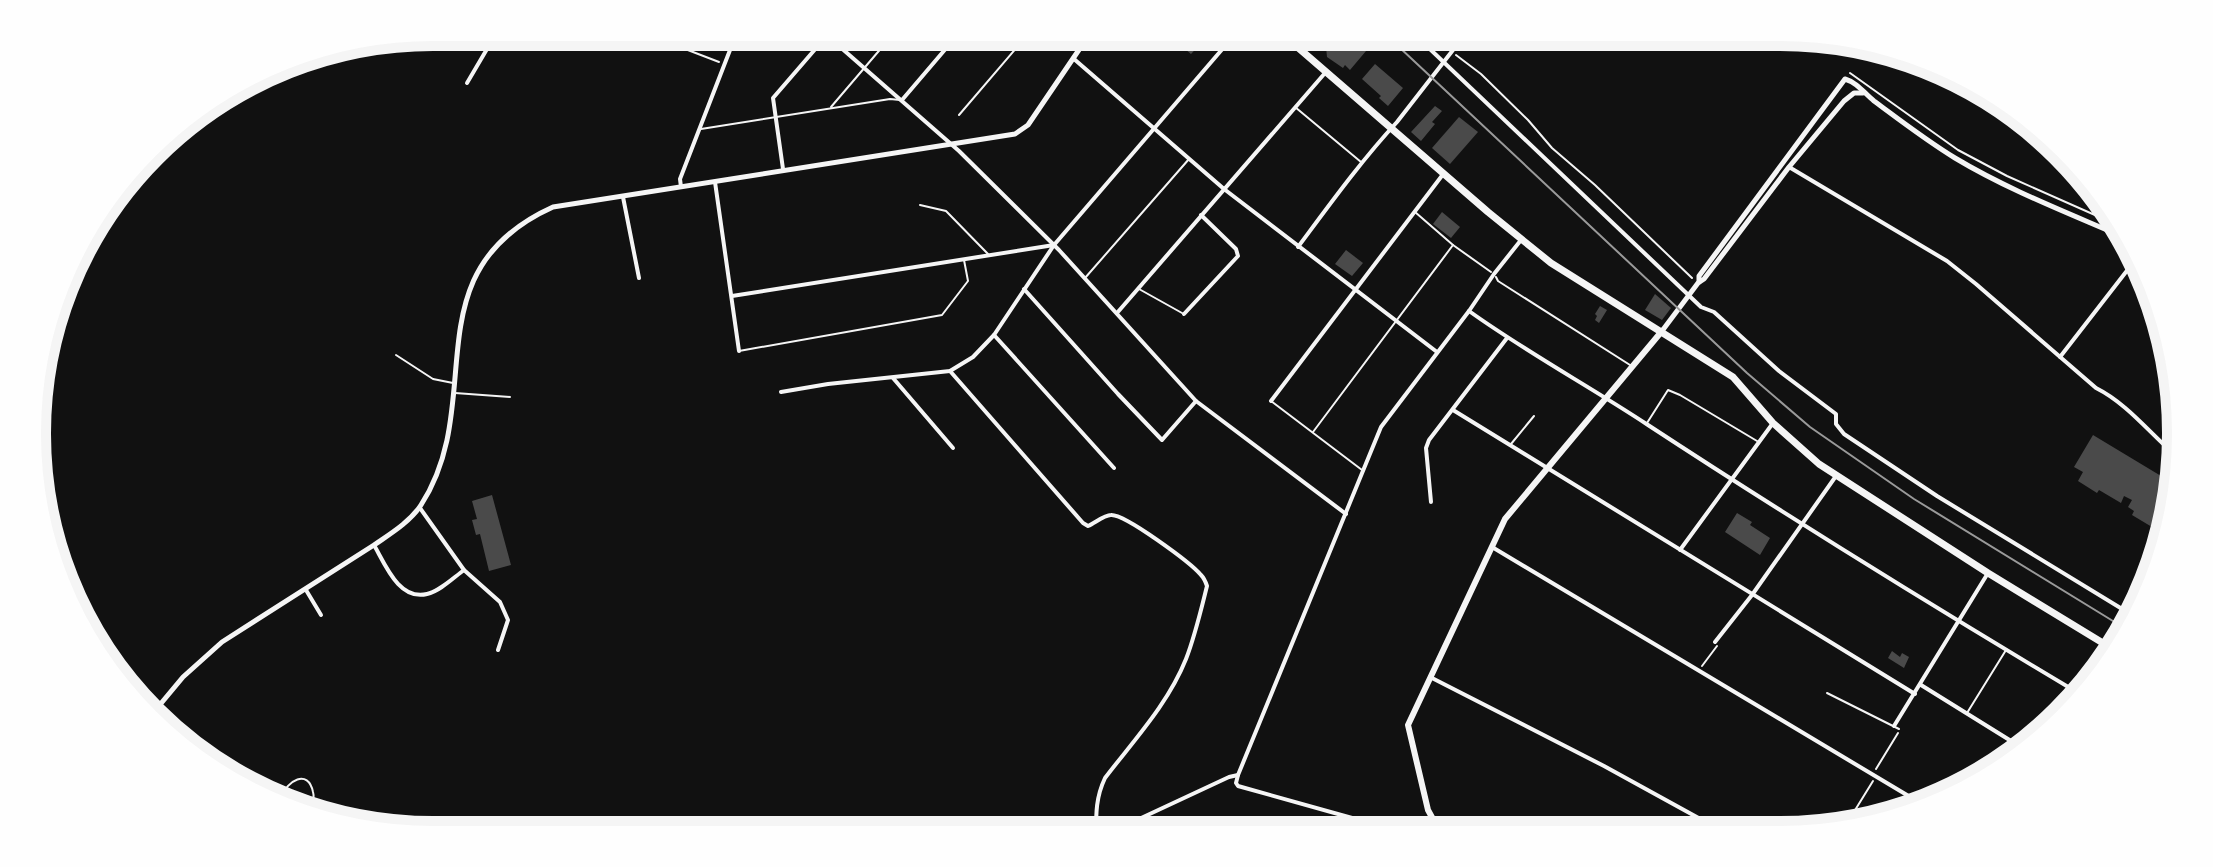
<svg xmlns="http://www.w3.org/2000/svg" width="2213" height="867" viewBox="0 0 2213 867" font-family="'Public Sans',sans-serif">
<rect width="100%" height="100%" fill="#111"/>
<g fill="#4a4a4a">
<path d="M1178,32H1208L1210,34L1191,54L1185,49H1180L1178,43L1172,38Z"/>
<path d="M1339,32H1342L1357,43L1365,33L1371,38L1363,48L1366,51L1350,70L1345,65L1343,68L1327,57L1326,47Z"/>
<path d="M1375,64L1403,88L1388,106L1379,98L1381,96L1362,79Z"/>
<path d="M1435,106L1442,111L1432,122L1435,124L1421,141L1411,132Z"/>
<path d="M1459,117L1478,132L1450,164L1432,148Z"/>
<path d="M1442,212L1460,227L1451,238L1433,224Z"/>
<path d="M1346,250L1363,263L1352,276L1335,264Z"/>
<path d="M1655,294L1671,308L1662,320L1645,310Z"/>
<path d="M1600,306L1607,310L1599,323L1595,320L1597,316L1595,314Z"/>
<path d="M2093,435L2171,482L2167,536L2132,515L2134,511L2128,507L2132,500L2124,496L2121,503L2099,490L2097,493L2078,481L2083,472L2074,467Z"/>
<path d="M492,495L511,565L489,571L480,534L476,535L472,520L477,519L472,501Z"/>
<path d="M1737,513L1752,522L1750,525L1770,538L1760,555L1725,532Z"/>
<path d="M1892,651L1900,657L1902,653L1909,657L1904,668L1888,658Z"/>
</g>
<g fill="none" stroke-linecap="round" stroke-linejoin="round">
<g stroke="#f5f5f5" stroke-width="2">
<path d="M641,32L719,62"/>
<path d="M1456,55L1481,74L1528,120L1552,148L1595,185L1692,278"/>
<path d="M1850,73L1958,150L2007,176L2122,227"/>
<path d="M1702,666L1717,646"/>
<path d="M1876,769L1898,733"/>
<path d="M1844,828L1873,781"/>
</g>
<g stroke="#f5f5f5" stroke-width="2">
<path d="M831,107L895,32"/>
<path d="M1295,107L1361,162"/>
<path d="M959,115L1030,32"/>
<path d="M701,129L890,99L900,100"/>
<path d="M920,205L946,211L988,254"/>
<path d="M1415,212L1453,245L1491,272"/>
<path d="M1496,277L1498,281L1630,365"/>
<path d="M1085,278L1189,159"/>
<path d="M1139,289L1182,313"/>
<path d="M739,351L942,315L968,281L964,260"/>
<path d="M396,355L433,379L453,383"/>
<path d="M455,393L510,397"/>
<path d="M1271,401L1362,470"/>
<path d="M1647,423L1668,390L1680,395L1757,441"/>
<path d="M1313,432L1453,245"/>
<path d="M1511,444L1534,416"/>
<path d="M1827,693L1899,729"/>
<path d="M1967,713L2006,650"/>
<path d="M281,797C287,781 308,768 313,792C315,798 312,806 311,812"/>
</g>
<g stroke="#f5f5f5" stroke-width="4">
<path d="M478,32L492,41"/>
<path d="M823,32L959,151L1059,250L1196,401L1346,514"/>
<path d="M1412,32L1701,307L1714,312L1779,371L1836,414V424L1844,434L1937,496L2132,615"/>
<path d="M1074,59L1224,189L1437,352"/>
<path d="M467,83L497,32"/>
<path d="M902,100L960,32"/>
<path d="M1789,167L1947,261L1976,284L2096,388C2126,403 2148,431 2173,453"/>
<path d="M783,169L773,98L830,32"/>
<path d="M715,182L739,351"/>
<path d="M681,187L680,179L737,32"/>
<path d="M623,197L639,278"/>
<path d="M1298,247C1330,204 1361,161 1397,122L1467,32"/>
<path d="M1024,289L1118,394L1162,440L1196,401"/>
<path d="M732,296L1054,245"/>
<path d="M1469,311C1526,352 1589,386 1648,425C1790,518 1934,607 2080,694"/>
<path d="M1117,313L1325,73"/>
<path d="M1184,314L1238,256L1236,249L1201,215"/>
<path d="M994,335L1114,468"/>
<path d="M2060,357L2136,259"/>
<path d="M950,371L1083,523L1088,526C1095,523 1104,515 1111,515C1125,514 1191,563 1201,575C1204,578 1206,583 1207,586C1201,610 1195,636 1186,659C1168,704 1134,740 1105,778C1096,797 1096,813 1096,833"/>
<path d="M893,378L953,448"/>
<path d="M781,392L828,384L950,371L973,357L994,335L1054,245L1237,32"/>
<path d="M1271,401L1444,173"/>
<path d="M1453,410L1915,694"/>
<path d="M1431,502L1426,448L1429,440L1507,338"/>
<path d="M420,508L464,570L500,602L508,620L498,650"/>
<path d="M374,545C385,564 399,601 427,594C440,591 453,578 464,570"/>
<path d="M1492,547L1922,804"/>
<path d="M1680,550L1773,423"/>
<path d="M306,590L321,615"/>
<path d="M1715,642L1752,595L1836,476"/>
<path d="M1430,677L1604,766L1724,832"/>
<path d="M1921,685L2024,749"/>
<path d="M1894,726L1988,573"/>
<path d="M1238,775L1236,783L1238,786L1388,828C1403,830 1422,834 1436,825"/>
<path d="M1109,833L1229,777L1238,775L1381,427L1469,311L1494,274L1521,240"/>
</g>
<g stroke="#f5f5f5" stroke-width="5">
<path d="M1699,282V276L1845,79C1858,83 1864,93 1874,101C1901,121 1927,141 1955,158C2010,191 2071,214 2130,240"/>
<path d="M1662,331L1698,283L1704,279L1789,167L1844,101L1854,93H1863"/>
<path d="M153,713L183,677L222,642L374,545C390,534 410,522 421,505C489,400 409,272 553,207L1015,134L1028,125L1091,32"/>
</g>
<path stroke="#f5f5f5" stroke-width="6" d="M1440,832L1428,810L1408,725L1505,519L1662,331"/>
<path stroke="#f5f5f5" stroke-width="7" d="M1280,32L1488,212L1551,263L1733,377L1773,423L1819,464L1988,573L2116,651"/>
<path stroke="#9a9a9a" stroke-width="2" d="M1383,32L1747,373L1810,427L1914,499L2126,629"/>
</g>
<path d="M0 0H2213V867H0ZM433 46H1780A387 387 0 0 1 2167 433V434A387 387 0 0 1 1780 821H433A387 387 0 0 1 46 434V433A387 387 0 0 1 433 46Z" fill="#fefefe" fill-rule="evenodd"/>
<path fill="none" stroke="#f5f5f5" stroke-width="10" d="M433 46H1780A387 387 0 0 1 2167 433V434A387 387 0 0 1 1780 821H433A387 387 0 0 1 46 434V433A387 387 0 0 1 433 46Z"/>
</svg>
